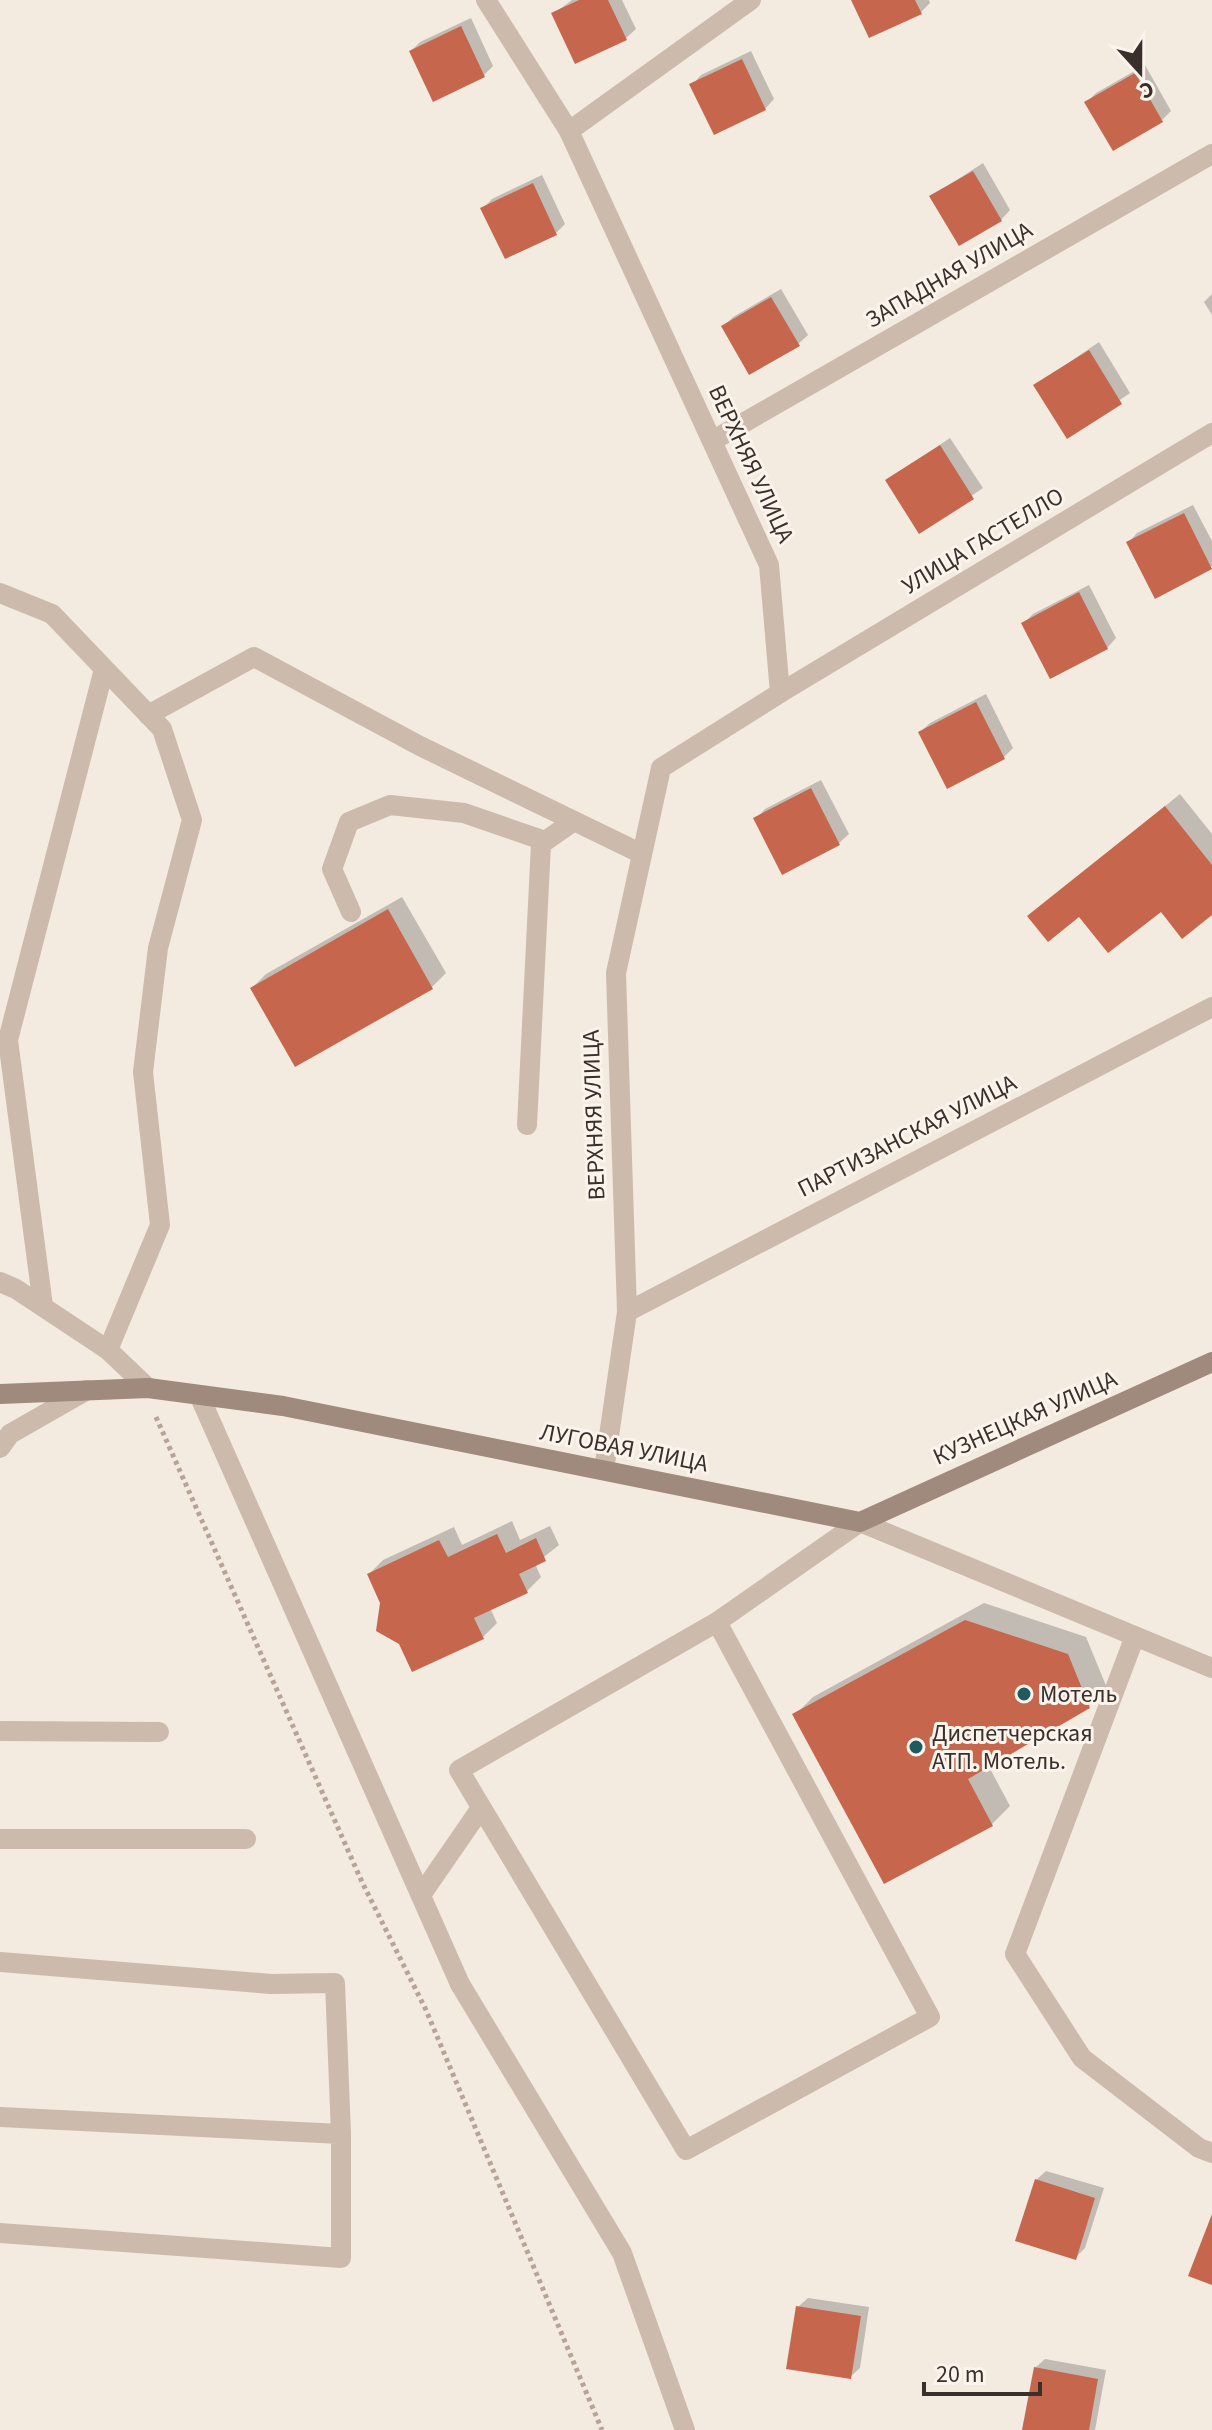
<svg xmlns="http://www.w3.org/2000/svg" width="1212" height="2430" viewBox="0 0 1212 2430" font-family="'Source Sans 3',sans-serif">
<rect width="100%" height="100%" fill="#f3eae0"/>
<g fill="#0003">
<path d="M572,0H622L636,29L626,38L553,14Z"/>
<path d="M853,0H929L930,3L921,12Z"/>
<path d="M471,18L493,66L484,75L411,51L420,42Z"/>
<path d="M751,51L774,99L765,109L692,85L701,75Z"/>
<path d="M1145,65L1171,111L1161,121L1087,102L1096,93Z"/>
<path d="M983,163L1010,210L1001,220L932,196Z"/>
<path d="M542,175L565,224L556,233L483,208L492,199Z"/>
<path d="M781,289L808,335L798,344L724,326L733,317Z"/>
<path d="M1212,294V315L1204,302Z"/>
<path d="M1099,342L1130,393L1068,436L1036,385Z"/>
<path d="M950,438L983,488L920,531L888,480Z"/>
<path d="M1193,505L1212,541V566L1156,596L1128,543L1137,533Z"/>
<path d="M1089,585L1116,638L1107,648L1024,623L1033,614Z"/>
<path d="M986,694L1013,748L1004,757L920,732L930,723Z"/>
<path d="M821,780L849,834L839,843L783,872L756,819L765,809Z"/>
<path d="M1180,794L1212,834V912L1161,909L1030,916Z"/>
<path d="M402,897L446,973L432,987L252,988L266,974Z"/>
<path d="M512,1521L520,1540L550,1526L559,1545L535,1564L541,1577L527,1591L490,1608L497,1623L483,1637L382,1603L369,1574L383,1560L454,1527L462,1545Z"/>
<path d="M984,1603L1086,1637L1107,1688L1089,1706L988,1765L1010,1806L992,1824L884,1882L795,1715L813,1697Z"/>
<path d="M1046,2171L1104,2188L1085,2248L1075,2258L1036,2180Z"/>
<path d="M808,2298L869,2307L860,2368L850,2377L798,2307Z"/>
<path d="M1045,2359L1106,2370L1095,2430H1033L1035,2368Z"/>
</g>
<g fill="#c6664c">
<path d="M579,0H608L627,40L575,64L551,13Z"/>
<path d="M851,0H915L922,14L869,38Z"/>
<path d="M461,26L485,77L433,102L409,51Z"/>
<path d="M742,59L766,110L714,135L689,84Z"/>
<path d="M1135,73L1163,122L1113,151L1084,102Z"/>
<path d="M973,171L1002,221L959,246L929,196Z"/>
<path d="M533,183L557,235L505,259L480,208Z"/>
<path d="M771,297L800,346L749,375L721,326Z"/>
<path d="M1089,350L1122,404L1067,439L1033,385Z"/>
<path d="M940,445L974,499L919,534L885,480Z"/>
<path d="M1184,513L1212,569L1155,599L1126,542Z"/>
<path d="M1079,592L1108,649L1050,679L1021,623Z"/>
<path d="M976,702L1005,759L947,789L918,732Z"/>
<path d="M811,788L840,845L782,875L753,818Z"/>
<path d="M1165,806L1212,865V915L1182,939L1161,912L1108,953L1079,917L1048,942L1027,916Z"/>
<path d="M388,909L433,989L295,1067L250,988Z"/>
<path d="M497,1534L506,1553L536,1538L546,1561L519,1574L528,1593L474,1618L484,1639L412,1672L399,1644L376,1631L380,1603L367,1574L439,1540L448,1557Z"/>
<path d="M965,1620L1068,1654L1090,1708L968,1779L993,1826L884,1884L792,1714Z"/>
<path d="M1035,2179L1095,2198L1076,2260L1015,2241Z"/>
<path d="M1212,2214V2285L1188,2276Z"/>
<path d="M796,2306L861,2316L851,2379L786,2369Z"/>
<path d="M1034,2367L1098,2379L1089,2430H1022Z"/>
</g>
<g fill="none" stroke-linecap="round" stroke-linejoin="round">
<path stroke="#b8a496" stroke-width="5" stroke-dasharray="4 4" stroke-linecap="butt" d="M156,1417L362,1882L426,2010L602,2430"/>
<g stroke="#ccbaac" stroke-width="20">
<path d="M0,593L52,614L162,729L192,820L158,948L143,1072L160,1225L108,1350"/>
<path d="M148,715L254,657L420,746L640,853"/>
<path d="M351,912L332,869L349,822L390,805L464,813L545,841"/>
<path d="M527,1125L541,844L574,821"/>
<path d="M43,1306L8,1040L104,669"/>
<path d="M199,1395L460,1984"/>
<path d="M0,1448L10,1434L87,1390"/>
<path d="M717,1622L930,2017L686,2150L459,1770L717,1622L860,1522"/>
<path d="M0,1731L159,1732"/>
<path d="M0,1839H246"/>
<path d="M421,1895L481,1808"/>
<path d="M0,1962L271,1984L335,1983L341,2134"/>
<path d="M0,2117L341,2134V2258L0,2233"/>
</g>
<g stroke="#ccbaac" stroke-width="20">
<path d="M486,0L569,131L769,565L780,693L661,768L616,973L627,1312L604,1470"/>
<path d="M569,131L751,0"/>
<path d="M712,441L1212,154"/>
<path d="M780,693L1212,433"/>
<path d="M0,1282L16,1289L108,1350L148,1388"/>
<path d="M627,1312L1212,1007"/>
<path d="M1135,1636L1015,1954L1082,2058L1199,2148L1212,2153"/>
<path d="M460,1984L622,2253L685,2430"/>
</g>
<path stroke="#ccbaac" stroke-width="20" d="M860,1522L1212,1668"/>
<path stroke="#a0897d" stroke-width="20" d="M0,1394L148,1388L283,1406L860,1522L1212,1362"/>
</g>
<g fill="#1f5a5c" stroke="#fbf4ed" stroke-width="3">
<circle cx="1024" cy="1694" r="8"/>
<circle cx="916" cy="1747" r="8"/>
</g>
<g text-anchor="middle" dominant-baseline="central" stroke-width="6" stroke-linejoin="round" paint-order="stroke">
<g font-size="24" fill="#3a2f2b" stroke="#fbf4ed">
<text transform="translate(949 275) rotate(-30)">ЗАПАДНАЯ УЛИЦА</text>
<text transform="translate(751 464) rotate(65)">ВЕРХНЯЯ УЛИЦА</text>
<text transform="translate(983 541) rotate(-31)">УЛИЦА ГАСТЕЛЛО</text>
<text transform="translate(594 1115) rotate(-92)">ВЕРХНЯЯ УЛИЦА</text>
<text transform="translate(907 1136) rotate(-27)">ПАРТИЗАНСКАЯ УЛИЦА</text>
<text transform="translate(1025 1418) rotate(-24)">КУЗНЕЦКАЯ УЛИЦА</text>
<text transform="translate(624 1448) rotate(11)">ЛУГОВАЯ УЛИЦА</text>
</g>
<g font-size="24" fill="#3a2f2b" stroke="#fbf4ed" text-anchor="start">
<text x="1040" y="1694">Мотель</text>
<text x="932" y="1733">Диспетчерская<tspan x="932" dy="28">АТП. Мотель.</tspan></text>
</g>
</g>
<g transform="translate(1140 72) rotate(159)" stroke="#fbf4ed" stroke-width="6" paint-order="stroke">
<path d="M0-6L14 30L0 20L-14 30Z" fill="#3a2f2b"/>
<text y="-12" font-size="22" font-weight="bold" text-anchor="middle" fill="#3a2f2b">С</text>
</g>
<path d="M924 2382v12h116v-12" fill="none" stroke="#3a2f2b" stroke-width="4"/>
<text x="936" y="2382" font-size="24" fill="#3a2f2b" stroke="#fbf4ed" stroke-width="6" paint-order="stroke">20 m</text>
</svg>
